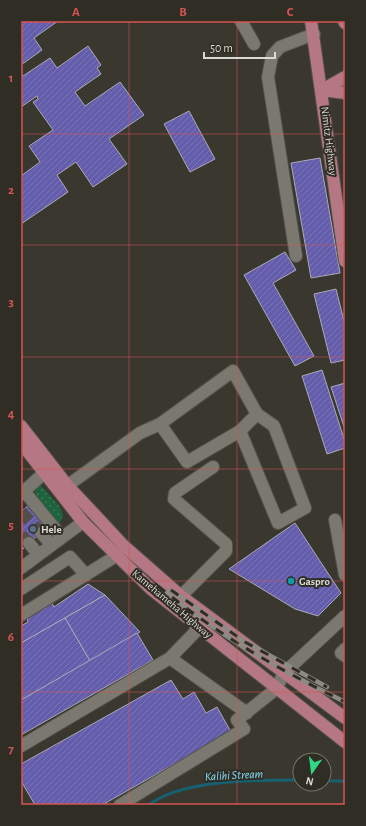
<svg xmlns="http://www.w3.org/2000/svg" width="366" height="826" viewBox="0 0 366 826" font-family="'Alegreya Sans',sans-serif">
<defs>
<pattern id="grass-dots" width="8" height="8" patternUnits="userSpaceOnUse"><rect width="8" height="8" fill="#1c633e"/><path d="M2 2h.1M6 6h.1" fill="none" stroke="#3c7959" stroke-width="1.8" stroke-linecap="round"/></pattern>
<pattern id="building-hatch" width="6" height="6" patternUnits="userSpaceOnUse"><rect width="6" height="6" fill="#645dac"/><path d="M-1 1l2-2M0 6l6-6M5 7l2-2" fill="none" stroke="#7a74b6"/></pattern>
</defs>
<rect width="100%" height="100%" fill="#39372e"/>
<path fill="url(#grass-dots)" d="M39,483L60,507L63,515L60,524L34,495Z"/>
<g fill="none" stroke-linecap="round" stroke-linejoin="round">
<g stroke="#166171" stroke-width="3">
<path d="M324,781H345"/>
<path d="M149,805C182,779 259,780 300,780"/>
</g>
</g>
<g fill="url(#building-hatch)" stroke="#a9a9b5">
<path d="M21,21H58L34,38L42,50L21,65Z"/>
<path d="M88,46L101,65L97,68L101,74L75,92L85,106L120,82L144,115L109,139L127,164L93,187L76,162L57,175L68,192L21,224V176L40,162L29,146L53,130L33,102L38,99L37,96L21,107V73L23,76L50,58L57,68Z"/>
<path d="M189,111L215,159L190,172L164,124Z"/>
<path d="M320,158L340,273L311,278L291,163Z"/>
<path d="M285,252L296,270L273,283L314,356L295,366L244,275Z"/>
<path d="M336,289L345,325V360L331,363L314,294Z"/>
<path d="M322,370L345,442V448L327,454L302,376Z"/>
<path d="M345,383V430L331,387Z"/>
<path d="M30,504L49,525L23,549L21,547V512Z"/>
<path d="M295,523L341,593L318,616L295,609L229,569Z"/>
<path d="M88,584L105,595L21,643V626L28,622L27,617L52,603L54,607Z"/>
<path d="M105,595L140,632L90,661L65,618Z"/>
<path d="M65,618L90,661L21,700V643Z"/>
<path d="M137,633L153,660L21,735V700Z"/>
<path d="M171,680L183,699L194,692L206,713L217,707L231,732L102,805H35L21,781V764Z"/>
</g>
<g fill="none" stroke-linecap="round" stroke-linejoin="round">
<g stroke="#514f47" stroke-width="12" stroke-dasharray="12 6" stroke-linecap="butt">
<path d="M21,512L41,533"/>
<path d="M21,535L29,543"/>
</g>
<defs>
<g id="minor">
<path d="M241,21L254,44"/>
<path d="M296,256L268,77L272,56L280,47L314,34"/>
<path d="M160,424L233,371L257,414"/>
<path d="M24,491L61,536"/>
<path d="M60,491L140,433L160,424L187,462L240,431L278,523L305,508L274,426L257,414L240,431"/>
<path d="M21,494L44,473"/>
<path d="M335,520L345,575"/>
<path d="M41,533L51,544"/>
<path d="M29,543L38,554"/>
<path d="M21,568L83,522"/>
<path d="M21,589L70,557L86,575"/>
<path d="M181,596L226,551V544L174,499L175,493L213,467"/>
<path d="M21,615L116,556"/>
<path d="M345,649L341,653L345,656"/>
<path d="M170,658L247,713"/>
<path d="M21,746L170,658L200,627"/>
<path d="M120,805L244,729L237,720L276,689L284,673L345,616"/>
</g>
<g id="major">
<path d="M311,21L345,261"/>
<path d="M344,21L345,23"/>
<path d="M322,90L345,77"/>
<path d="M322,90L345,93"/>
<path d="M21,426L67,485L124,546L181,596L345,718"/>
<path d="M21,443L83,522L151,589L345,742"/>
</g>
</defs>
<use href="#minor" stroke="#55534b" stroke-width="14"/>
<use href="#major" stroke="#55534b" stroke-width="14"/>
<use href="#minor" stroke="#7b796f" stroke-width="12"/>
<use href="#major" stroke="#b57783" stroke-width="12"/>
<defs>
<g id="rail">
<path d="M158,586C218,635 276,668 345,702"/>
<path d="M171,590L245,642L327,687"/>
</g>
</defs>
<use href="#rail" stroke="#8b8a83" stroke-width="4.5"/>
<use href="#rail" stroke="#2f2d24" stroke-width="3" stroke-dasharray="9" stroke-linecap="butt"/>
</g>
<path fill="none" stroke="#d75453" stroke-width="1" stroke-opacity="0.55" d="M129,21V805M237,21V805M21,134H345M21,245H345M21,357H345M21,469H345M21,581H345M21,692H345"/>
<circle fill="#5c6f8a" stroke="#2f2d24" stroke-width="1.5" cx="33" cy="529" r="4"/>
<circle fill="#0f9aa8" stroke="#2f2d24" stroke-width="1.5" cx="291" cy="581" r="4"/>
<g text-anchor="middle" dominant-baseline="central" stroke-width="4" stroke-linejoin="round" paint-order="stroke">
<g font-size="11" fill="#dad9d3" stroke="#2f2d24">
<text transform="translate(329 141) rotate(83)">Nimitz Highway</text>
<text transform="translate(172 604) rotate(40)">Kamehameha Highway</text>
</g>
<g font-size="11" font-weight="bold" fill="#dad9d3" stroke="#2f2d24" text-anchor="start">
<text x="41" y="529">Hele</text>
<text x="299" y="581">Gaspro</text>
</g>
<g font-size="12" font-style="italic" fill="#86e0f7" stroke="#2f2d24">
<text transform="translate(234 775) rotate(-3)">Kalihi Stream</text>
</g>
</g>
<rect width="366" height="826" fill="none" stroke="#2f2d24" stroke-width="44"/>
<g transform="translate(312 772) rotate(194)"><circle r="19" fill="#2f2d24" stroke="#73726a"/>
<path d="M0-3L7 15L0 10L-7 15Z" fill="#30d882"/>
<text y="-6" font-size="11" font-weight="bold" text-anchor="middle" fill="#dad9d3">N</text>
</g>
<path d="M204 52v6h71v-6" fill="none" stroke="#dad9d3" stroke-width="2"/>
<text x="210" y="52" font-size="12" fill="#dad9d3" stroke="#2f2d24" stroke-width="3" paint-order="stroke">50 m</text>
<rect x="22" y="22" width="322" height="782" fill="none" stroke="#d75453" stroke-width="1.5"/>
<g font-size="13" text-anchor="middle" font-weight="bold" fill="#d75453">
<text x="76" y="16">A</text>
<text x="183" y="16">B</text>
<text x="290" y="16">C</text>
<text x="11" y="82">1</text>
<text x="11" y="194">2</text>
<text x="11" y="306">3</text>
<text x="11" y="418">4</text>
<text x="11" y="529">5</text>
<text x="11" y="641">6</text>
<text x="11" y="753">7</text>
</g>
</svg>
